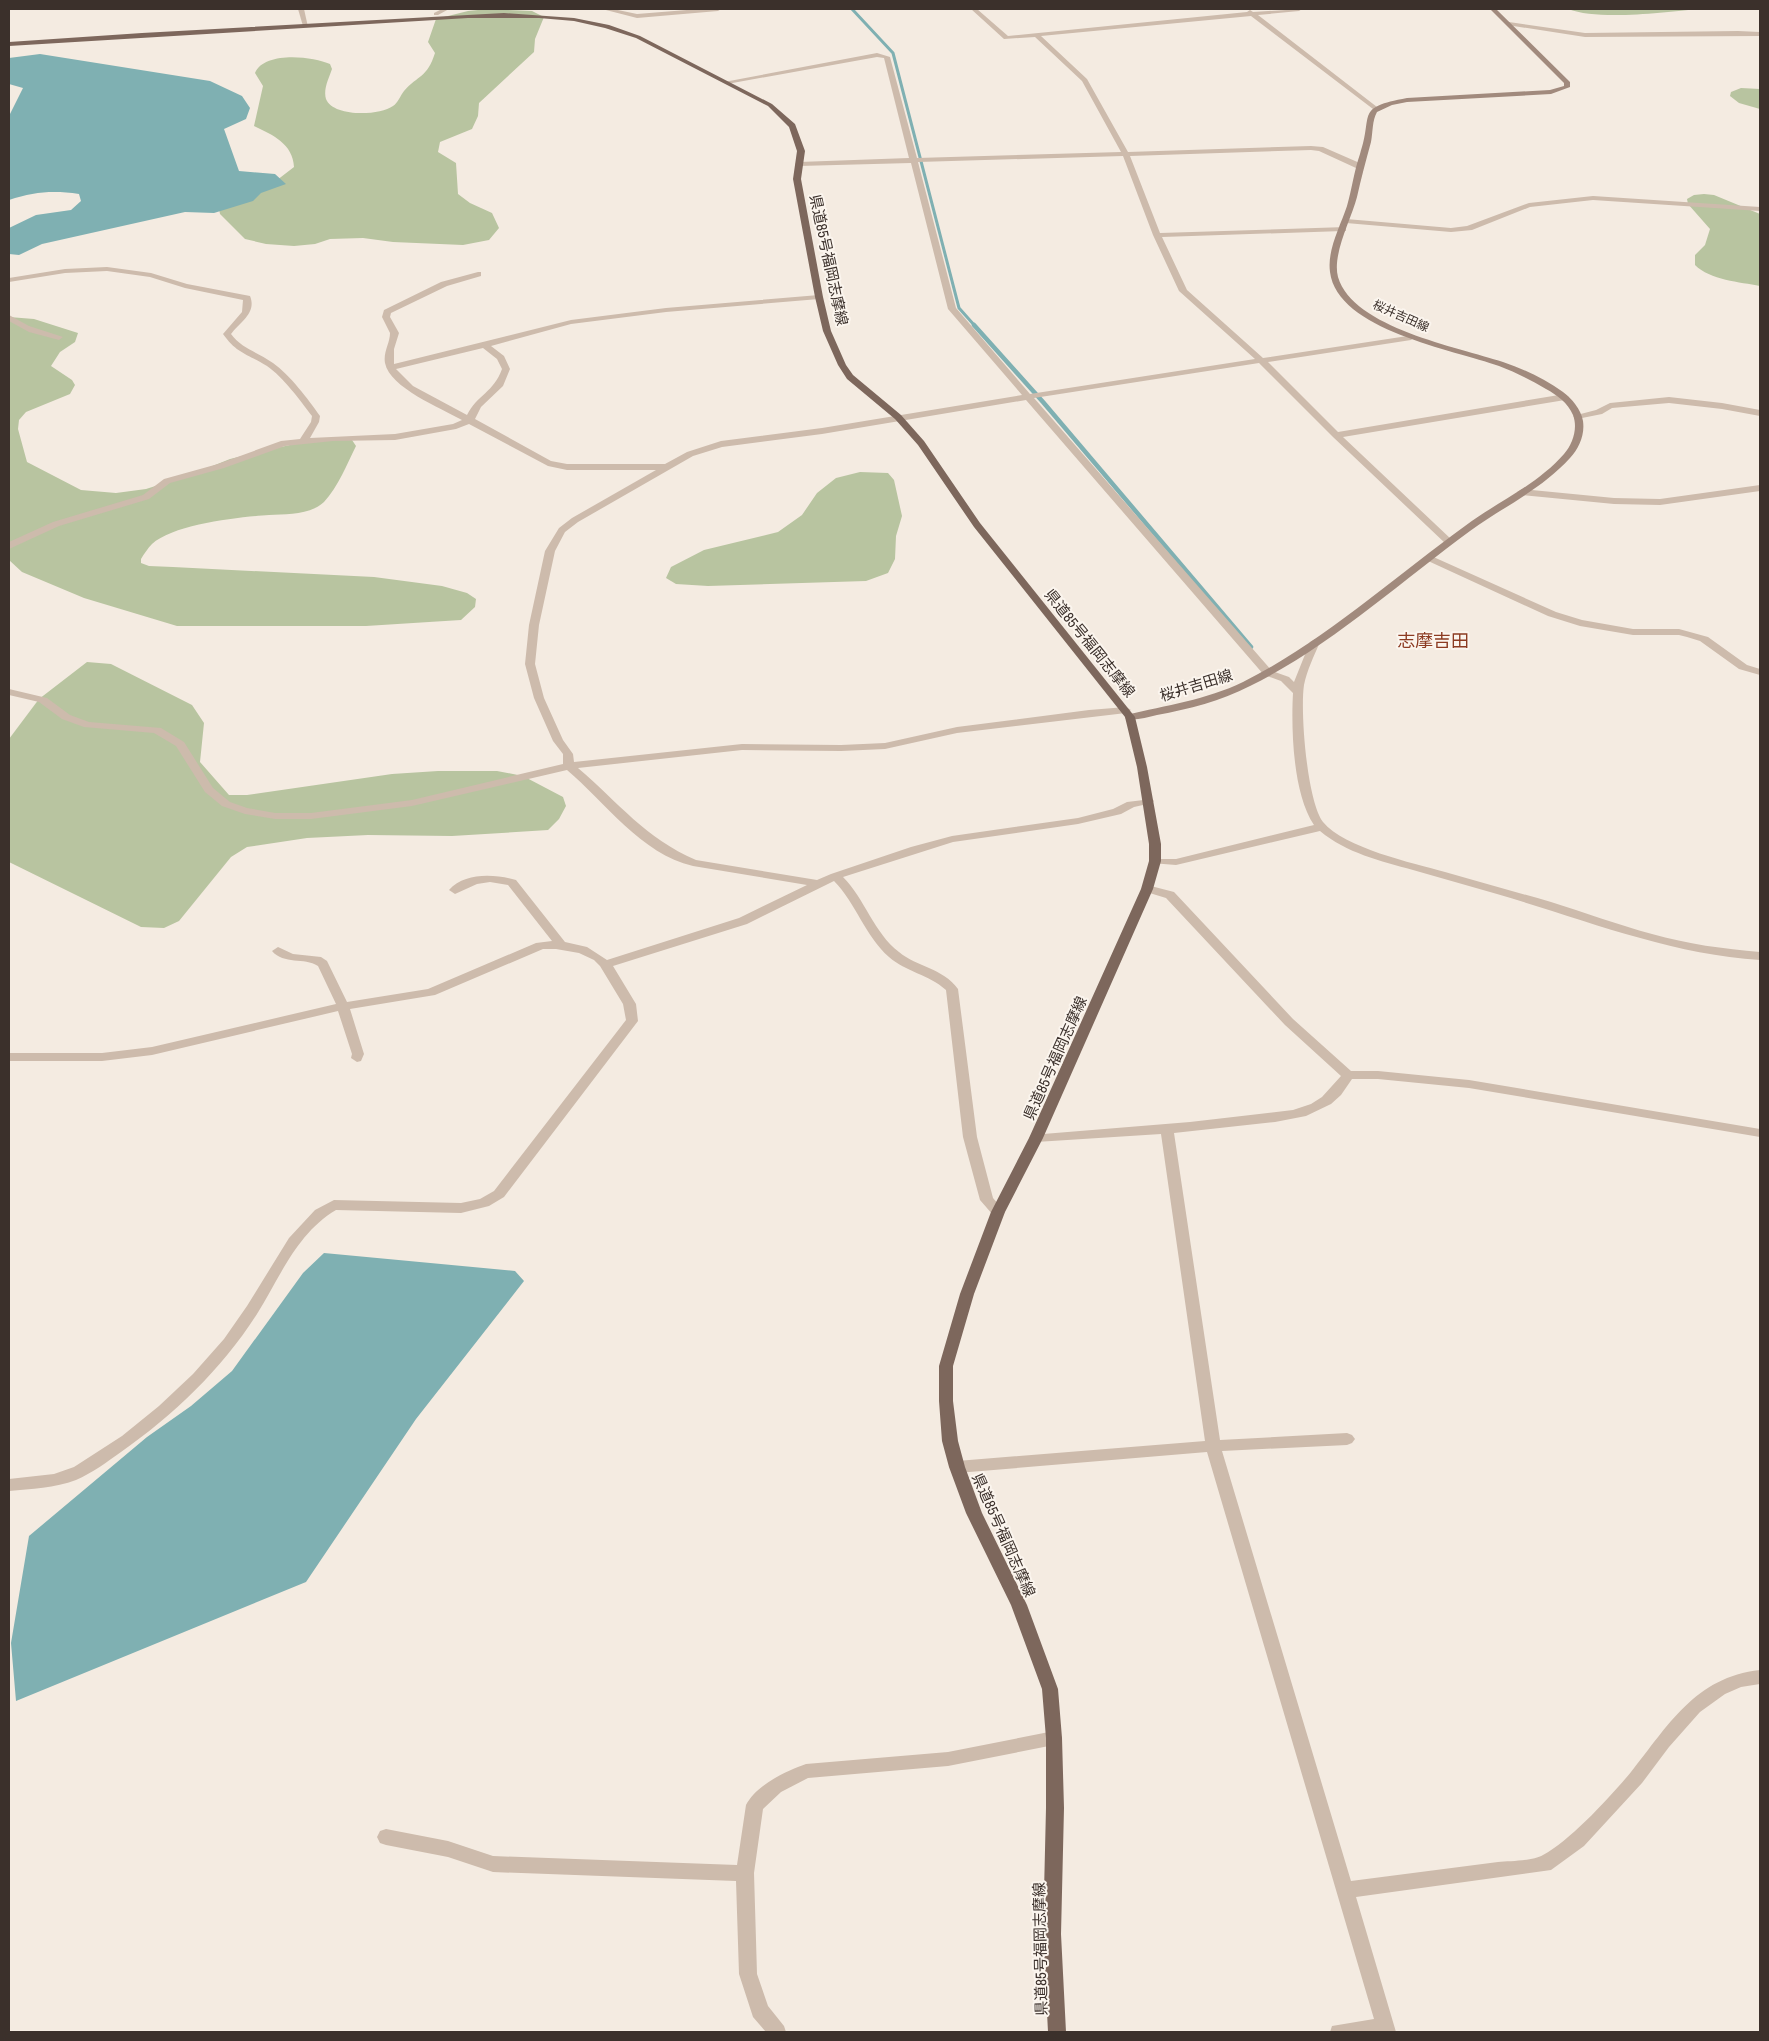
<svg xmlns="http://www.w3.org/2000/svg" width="1769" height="2041" viewBox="0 0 1769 2041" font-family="'Archivo Narrow','Noto Sans JP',sans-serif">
<rect width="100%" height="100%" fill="#f4ebe1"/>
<g fill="#b8c4a0">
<path d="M488,9L532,11L544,17L535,39L534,52L479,103L478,116L472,129L440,142L438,152L456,163L458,194L470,203L492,213L499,228L489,240L463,245L393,242L363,238L330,239L315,244L294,246L266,244L245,239L220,214L219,209L268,187L294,167C293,144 273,135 254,126L263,86L255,73C264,51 312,56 330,64L332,69C329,78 323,89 326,99C333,117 379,116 393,106C398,103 400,96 404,91C418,75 427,78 435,53L428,42L436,19L468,11Z"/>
<path d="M1568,9H1699C1665,12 1599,21 1568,9Z"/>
<path d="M1741,88L1760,89V109L1739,103L1730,96L1731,92Z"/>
<path d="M1704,194L1714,195L1760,214V286C1740,282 1710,280 1695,265V255L1705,245L1710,229L1688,204L1687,199L1694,195Z"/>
<path d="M9,317L34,319L78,333L75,342L60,352L51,366L72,380L75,385L70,394L26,412L19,420L18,429L27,462L81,490L116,493L146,489L190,475L230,459L276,448L313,440H352L356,446C347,464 338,487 324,502C310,515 287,514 269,515C240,517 174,524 152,544C148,548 144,554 141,559V563L149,566L173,567L374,577L442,586L467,593L476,599L475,607L461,620L429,622L366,626H177L84,598L22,572L9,560Z"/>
<path d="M860,472L888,473L894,480L902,516L896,536L895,559L888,573L866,581L708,586L676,584L666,578L671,567L704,550L778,532L802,515L817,493L836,478Z"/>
<path d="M87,662L111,664L192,705L204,723L200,762L229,795H247L392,774L438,771H497L523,776L563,797L566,806L559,819L548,830L452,836L368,835L307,838L247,847L231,857L179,921L164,928L141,927L9,862V739L39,699Z"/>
</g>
<g fill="#7fb0b2">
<path d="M40,54L210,81L242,96L250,108L246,119L224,129L239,171L275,174L286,184L261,193L253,201L214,213L185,212L42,244L19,255L9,254V228L36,215L71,210L81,201L79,194C52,190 34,192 9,200V116L23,88L9,84V58Z"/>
<path d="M324,1253L515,1271L524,1281L416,1419L306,1582L16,1701L11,1643L29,1536L147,1437L191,1406L232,1371L303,1273Z"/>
</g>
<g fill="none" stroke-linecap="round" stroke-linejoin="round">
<path stroke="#7fb0b2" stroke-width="3" d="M852,9L893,53L959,308L975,326"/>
<path stroke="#7fb0b2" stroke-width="4.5" d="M974,325L1043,402L1251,647"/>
<g fill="#cdbbac" fill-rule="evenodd">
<path d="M298,9H304L308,27L303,26Z"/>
<path d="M442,9H449L438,15H434V13Z"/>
<path d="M602,9H613L637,14L699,9H721L718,11L637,18Z"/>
<path d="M971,9H977L1008,36L1247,12L1250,10L1253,12L1302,9L1299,11L1258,15L1377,107V109H1373L1251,16L1041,36L1087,79L1128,152L1311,146L1323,147L1362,164V168H1356L1319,151L1311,150L1130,156L1160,233L1346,227V231H1343L1162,237L1187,290L1263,358L1414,335L1415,337L1411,340L1268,362L1338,432L1565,394L1569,397L1565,400L1343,437L1452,540V544H1446L1333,437L1259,363L1034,398L1272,671L1289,677L1294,682L1310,642L1315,639L1320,642C1314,656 1307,670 1304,685C1300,711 1307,801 1323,822C1344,848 1413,863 1445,872C1480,882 1516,892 1551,902C1584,912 1618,925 1652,934C1687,944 1724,949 1760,952V960C1669,954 1583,919 1497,894C1469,886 1441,878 1413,870C1381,861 1346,853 1320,831L1176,865L1151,863L1149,861L1151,859H1176L1314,825C1293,794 1291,730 1293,693L1281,681L1264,675L1026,400L822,434L722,447L693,456L578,522L565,532L555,551L539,625L535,664L544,698L563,740L573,754L574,762L742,744L841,745L885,743L957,727L1089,710L1126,707L1131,710L1126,713L957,733L885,749L841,751L742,750L578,768C619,803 645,838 696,860L817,880L831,874L911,847L952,836L1078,818L1113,809L1127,802L1152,799L1154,801L1152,803L1134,807L1121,814L1078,824L953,842L843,877C865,899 874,933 899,952C917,967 943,968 958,989L977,1137L993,1198L1005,1212L1003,1215H993L980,1200L963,1137L946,990C928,974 906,972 889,957C865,936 856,903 834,881L747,924L613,966L636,1004L638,1021L504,1197L489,1206L461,1213L336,1210C297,1233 280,1277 257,1314C222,1369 174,1415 121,1452C107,1462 92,1473 76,1480C55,1488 31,1489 9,1491V1479L54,1474L74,1467L122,1436L159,1406L193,1374L224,1339L247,1306L289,1238L315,1210L334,1200L461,1203L480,1199L494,1191L626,1020L623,1004L600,966L594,960L579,953L556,949H543L435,995L350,1009L364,1054L361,1061L357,1062L351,1058L352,1054L338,1011L152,1055L102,1061H9V1053H102L152,1047L336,1004L318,966C304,957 284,965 272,951L278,947L293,954L321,957L327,961L347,1002L428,989L536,943L552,941L508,885L490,882L477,884L455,894L449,890C465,872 495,874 516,880L565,942L587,947L607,960L739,918L807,885L693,866C641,854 605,802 567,770L412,806L311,819H275L245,814L222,806L205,792L176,746L154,733L84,727L62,719L39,702L9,695V689L47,698L70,715L89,722L161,728L184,742L213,788L230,802L247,808L275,813H311L412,800L563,764V754L553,741L534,698L525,664L529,625L545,551L559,528L572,518L656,470H567L548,466L469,424L456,429L395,440L333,441L285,446L224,468L170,483L149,499L59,526L9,549V542L53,522L143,495L164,479L218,464L281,441L300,439L311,422L312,416C300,400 283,377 267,366C248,354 237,354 223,334L242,312L243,300L185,288L150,277L107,271L65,273L9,282V278L65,269L107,267L151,273L187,284L250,296C257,313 240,322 231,334C242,349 258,352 273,363C290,375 308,399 320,416L319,422L310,438L395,434L453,424L462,420C441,408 390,388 385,363C383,352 390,343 390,333L382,317L384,310L441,282L478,272H481V276L447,286L391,313L390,317L399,333L394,349V364L571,320L666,308L819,295L823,297L819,299L666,312L571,324L491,346L504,356L510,369L503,386L481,407L475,419L551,461L567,464H665L687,452L721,441L822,428L1022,395L948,309L911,163L799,166L795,164L799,162L909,158L884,58L877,57L727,84L724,82L877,53L890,57L917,158L1121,152L1082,81L1035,37L1004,39ZM1123,156L1153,235L1179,291L1255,359L1030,394L956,308L918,162ZM483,348L497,359L502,369C494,392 477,395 467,415L413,386L396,369Z"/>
<path d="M1509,22L1585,33L1738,31L1760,32V36L1585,37L1507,25L1506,24Z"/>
<path d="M1593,196L1760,207V211L1593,200L1530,207L1472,230L1451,232L1346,223L1342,221L1346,219L1451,228L1467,226L1529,203Z"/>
<path d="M9,315L29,326L63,337L59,340L29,332L9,321Z"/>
<path d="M1669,397L1722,403L1760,410V416L1722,409L1669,403L1612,408L1602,414L1577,419L1573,416L1596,410L1610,403Z"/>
<path d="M1760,485V491L1660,505L1614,504L1522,495L1517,492L1522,489L1614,498L1660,499Z"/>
<path d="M1429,555L1556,612L1582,620L1633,629H1679L1708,637L1747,665L1760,669V675L1739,669L1700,641L1687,637L1679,635H1633L1580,626L1548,616L1426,560L1424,558Z"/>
<path d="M1147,885L1174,892L1293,1019L1351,1071H1378L1469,1080L1760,1129V1137L1469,1088L1378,1079H1352L1341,1095L1331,1104L1306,1116L1275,1122L1174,1133L1220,1440L1347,1433L1352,1435L1355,1439L1352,1443L1347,1445L1222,1451L1351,1881C1400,1875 1449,1868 1498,1862C1510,1861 1533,1861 1543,1855C1571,1840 1610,1797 1631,1772C1668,1726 1695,1677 1760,1670V1684L1741,1687L1725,1694L1700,1712L1669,1747L1642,1783L1584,1846L1551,1870L1356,1897L1396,2032H1330L1332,2026L1374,2019L1207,1452L957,1473L952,1471L949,1467L952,1463L957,1461L1205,1441L1161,1134L1036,1142L1031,1141L1029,1138L1031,1135L1190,1122L1293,1110L1311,1104L1322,1097L1341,1076L1285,1025L1166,898L1143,891L1141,889L1143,887Z"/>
<path d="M1054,1731L1060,1733L1062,1738L1060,1743L1054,1745L948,1766L808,1778L781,1792L763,1809L754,1873L757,1974L768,2006L784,2026L786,2032H766L753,2017L739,1974L736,1881L493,1872L448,1857L386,1845L380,1843L377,1837L380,1831L386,1829L448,1841L493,1856L737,1865L746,1805C756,1785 786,1771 806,1764L948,1752Z"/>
</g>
<path fill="#a18a7d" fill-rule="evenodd" d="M1490,9H1496L1570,82V87L1551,94L1407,102L1392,105L1377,112C1372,121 1373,132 1371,142C1366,160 1361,179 1357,197C1351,220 1332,254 1338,277C1353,328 1458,347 1503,362C1524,369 1545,379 1563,392C1572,399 1581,409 1583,421C1585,435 1579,448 1570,458C1542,489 1503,507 1470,531C1399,583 1328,648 1250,686C1221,701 1189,709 1157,715C1147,717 1136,721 1126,719L1125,717L1126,715C1167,705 1206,700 1243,682C1323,642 1393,578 1465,526C1497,502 1537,485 1564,454C1573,444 1578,428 1573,415C1568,403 1557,395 1546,389C1531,380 1515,372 1499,366C1454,350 1337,330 1330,272C1327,250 1340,227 1347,206C1352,189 1354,171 1360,154C1374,113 1354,108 1407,98L1550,90L1564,86V83Z"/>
<path fill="#7d675c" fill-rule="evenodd" d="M504,13L574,18L609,25L640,36L772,104L795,124L805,151L801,179L823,297L831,331L846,365L853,375L901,415L924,441L980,523L1135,717L1147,767L1161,844V861L1153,889L1043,1138L1005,1212L974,1294L953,1366V1401L958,1441L965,1467L982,1513L1027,1605L1058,1689L1062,1738L1064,1808L1061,1934L1066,2032H1048L1043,1934L1046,1808V1738L1042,1689L1011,1605L966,1513L949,1467L942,1441L939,1401V1366L960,1294L991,1212L1029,1138L1141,889L1149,861V844L1137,767L1125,717L974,527L918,445L895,419L847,379L838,365L823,331L815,297L793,179L797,151L789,127L768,106L636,38L605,28L574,21L539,18H468L9,46V42L142,33Z"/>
</g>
<g text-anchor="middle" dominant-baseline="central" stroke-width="4" stroke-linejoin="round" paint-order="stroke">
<g font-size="12" fill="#3b302b" stroke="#fbf5ee">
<text transform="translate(1401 316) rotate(24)">桜井吉田線</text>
</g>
<g font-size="15" fill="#3b302b" stroke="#fbf5ee">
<text transform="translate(829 260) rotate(78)">県道85号福岡志摩線</text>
<text transform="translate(1090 643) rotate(51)">県道85号福岡志摩線</text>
<text transform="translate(1196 685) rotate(-17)">桜井吉田線</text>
<text transform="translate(1055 1058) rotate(-66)">県道85号福岡志摩線</text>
<text transform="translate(1004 1535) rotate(66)">県道85号福岡志摩線</text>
<text transform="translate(1040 1949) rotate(-91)">県道85号福岡志摩線</text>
</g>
<g font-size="18" fill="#8c3b22" stroke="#fbf5ee">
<text x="1433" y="640">志摩吉田</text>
</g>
</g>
<rect width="1769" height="2041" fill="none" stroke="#3b302b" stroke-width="20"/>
</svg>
